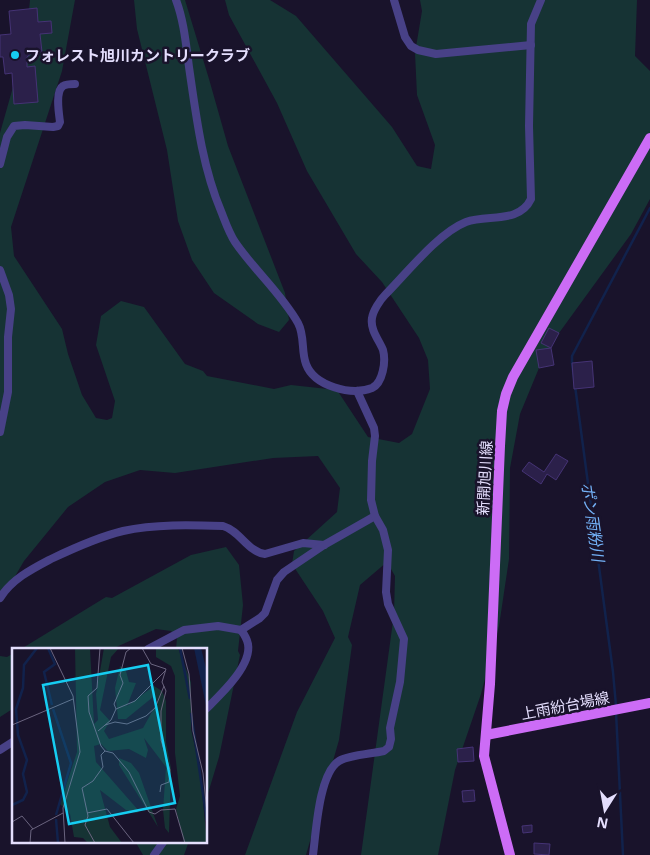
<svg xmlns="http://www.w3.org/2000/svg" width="650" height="855" viewBox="0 0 650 855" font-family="'Noto Sans','Noto Sans JP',sans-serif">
<rect width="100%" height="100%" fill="#19132b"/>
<g fill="#163334">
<path d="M30,0H75L62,71L11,227L14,256L62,329L68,354L82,395L96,418L107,420L112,418L115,401L96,345L101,316L121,301L144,307L185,364L203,371L207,376L274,389L291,385L337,390L368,437L399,443L412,434L430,389L428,360L419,338L382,282L356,254L307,171L277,103L229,15L225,0H270L296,16L392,127L417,166L431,169L435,145L417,95L415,53L422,11L420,0H637L635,56L650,71V199L631,234L559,333L539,368L520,414L510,468L509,559L499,626L481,694L455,770L438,855H361L394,614L395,576L387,562L360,585L348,637L352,645L339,740L306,855H245L297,712L335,638L323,611L292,564L294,551L337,512L340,488L318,456L273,458L175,473L140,470L105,482L68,507L24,561L0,602V133L26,41Z"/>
<path d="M134,0H185L209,79L228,146L285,293L289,320L279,332L258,324L214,293L192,260L178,221L167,150L137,29Z"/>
<path d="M226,547L239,565L243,605L238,651L240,655L219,757L206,800V649H176L177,638L171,631L156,629L112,649H21L106,597L112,598L191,555Z"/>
<path d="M14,653V708L0,717V656L7,657Z"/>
<path d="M135,841H189L184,855H143Z"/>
</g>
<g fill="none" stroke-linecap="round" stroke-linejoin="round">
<g stroke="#11224c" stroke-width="2.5">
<path d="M616,706L613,672L572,363V356L650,208"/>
<path d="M616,712L623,855"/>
</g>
</g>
<g fill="#2b204a" stroke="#453375">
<path d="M37,8L38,22L51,21L52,33L40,34L42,52L32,53L27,57V67L35,66L38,102L14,104L12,73L5,74L3,57H0V35L11,34L9,11Z"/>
<path d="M549,328L559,333L551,348L541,343Z"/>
<path d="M551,348L554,365L539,368L536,350Z"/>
<path d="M592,361L594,387L574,389L572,363Z"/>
<path d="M556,454L568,461L556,480L547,474L541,484L522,471L529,462L544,472Z"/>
<path d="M473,747L474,761L458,762L457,749Z"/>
<path d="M474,790L475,801L463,802L462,791Z"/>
<path d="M532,825V832L523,833L522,826Z"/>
<path d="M534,843L550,844L549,855L534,854Z"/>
</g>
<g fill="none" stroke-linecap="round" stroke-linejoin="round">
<g stroke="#484187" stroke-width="8">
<path d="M176,0C184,21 186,45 189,67C196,115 202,166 221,211C225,221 229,233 235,242C254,270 281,293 298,323C305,336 301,351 306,364C314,386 351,396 372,388C383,383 386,361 383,350C379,340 370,330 372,318C373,311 380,300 385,295C406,274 438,233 466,222C488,214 519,224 531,199L529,126L531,24L541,0"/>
<path d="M394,0L405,37L411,46L418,50L436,54L531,45"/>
<path d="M0,164L7,137L14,126L25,125L53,127L58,126L60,122C59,114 55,91 63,86C66,84 72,84 75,84"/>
<path d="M0,270L9,295L11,309L8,337V392L0,432"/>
<path d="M0,598C12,579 32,569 51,559C74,548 98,537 123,531C155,524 190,525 223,526C240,531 248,552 265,554L303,543L324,545"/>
<path d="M148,649L184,630L218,626L241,630L260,618L265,613L277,580L284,572L324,545L375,516"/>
<path d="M206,709C220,695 252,666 248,644C247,639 244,634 241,630"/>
<path d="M0,750L14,741"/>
<path d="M154,855L164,841"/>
<path d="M313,855C316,832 319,773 339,761C349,755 371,754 384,751L389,747L391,739L390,728L400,682L404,639L388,604L386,592L388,550L383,530L375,516L371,500L372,461L375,436L374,428L357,391"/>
</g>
<g stroke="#cc6cf6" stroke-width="10">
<path d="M486,735L650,703"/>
<path d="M510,855L484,756L490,684L500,446L502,411L506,394L513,377L650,138"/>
</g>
</g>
<circle fill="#16cdf2" stroke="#19132b" stroke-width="2" cx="15" cy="55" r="5"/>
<g text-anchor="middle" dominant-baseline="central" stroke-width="5" stroke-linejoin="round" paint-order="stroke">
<g font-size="15" font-weight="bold" fill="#e4defd" stroke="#19132b" text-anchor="start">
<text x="25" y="55">フォレスト旭川カントリークラブ</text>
</g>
<g font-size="15" fill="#e4defd" stroke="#19132b">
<text transform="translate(484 478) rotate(-87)">新開旭川線</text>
<text transform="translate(565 705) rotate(-11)">上雨紛台場線</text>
</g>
<g font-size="16" font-style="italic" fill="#73b1f7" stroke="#19132b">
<text transform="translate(593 522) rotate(82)">ポン雨粉川</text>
</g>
</g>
<g transform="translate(12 648)">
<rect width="195" height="195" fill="#19132b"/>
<path d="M63,0H78L82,76L86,72L84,46L92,0H107L99,9L88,62L98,73L92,83L97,91L131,80L146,53L141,49L114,71H106L103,40L108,18L114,23L117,34L124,35L115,58L142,38L150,43L154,53V94L159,120L157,185L153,180L151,162L154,119L132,90L136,102L134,110L117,101L96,103L89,96L82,98L84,114L127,163L125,165L114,162L88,142L98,179L110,195H76L71,190L62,189L58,166L48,156L65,104ZM144,0H166L179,34V81L188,123L195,195H172L164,161L168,148L163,105V28L159,18L144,9ZM107,110L119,115L127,125L146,179L107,117Z" fill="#163334"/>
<path d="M182,0H189L195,24V62Z" fill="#11224c"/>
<path fill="none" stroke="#11224c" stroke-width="2.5" d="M36,0L43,16L32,24L40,57M168,0L178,51M41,61L59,115L44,167M179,65L195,173M0,157L11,152L15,144L11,126L15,112L6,87L4,61L11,40L12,17L25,0M44,171L46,195"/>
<path fill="none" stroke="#6a647f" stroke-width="1" d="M38,0L61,48L68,104L51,160L53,195M88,0L85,40L76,48L77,64L89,98L93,103L101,105L117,124L137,164L143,166L149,162L163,161L173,195M130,0L139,16L154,21M170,0L177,26L181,83L191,125L195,165M104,61L123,53L153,23M0,77L61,51M93,77L103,74L115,76L134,68L143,60L152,38M86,83L99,72L104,61L102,56L111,35L108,27L114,4L119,0M148,144L149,137L157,134L158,122L149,92V63L154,43L150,34L154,21M75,165L95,161L122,195M0,174L10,168L21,181M18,195L19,182L51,165M83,195L73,177L76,168L70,140L81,133L91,119L89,107L93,103"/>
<path fill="#16cdf2" fill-opacity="0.15" stroke="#16cdf2" stroke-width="2.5" d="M136,17L163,155L57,176L31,37Z"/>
<rect width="195" height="195" fill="none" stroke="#e4defd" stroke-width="2.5"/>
</g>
<g transform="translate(605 810) rotate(191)" stroke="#19132b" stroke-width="4" paint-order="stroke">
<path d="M0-4L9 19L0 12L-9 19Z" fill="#e4defd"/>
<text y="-8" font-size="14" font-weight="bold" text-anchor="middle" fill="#e4defd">N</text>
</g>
</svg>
